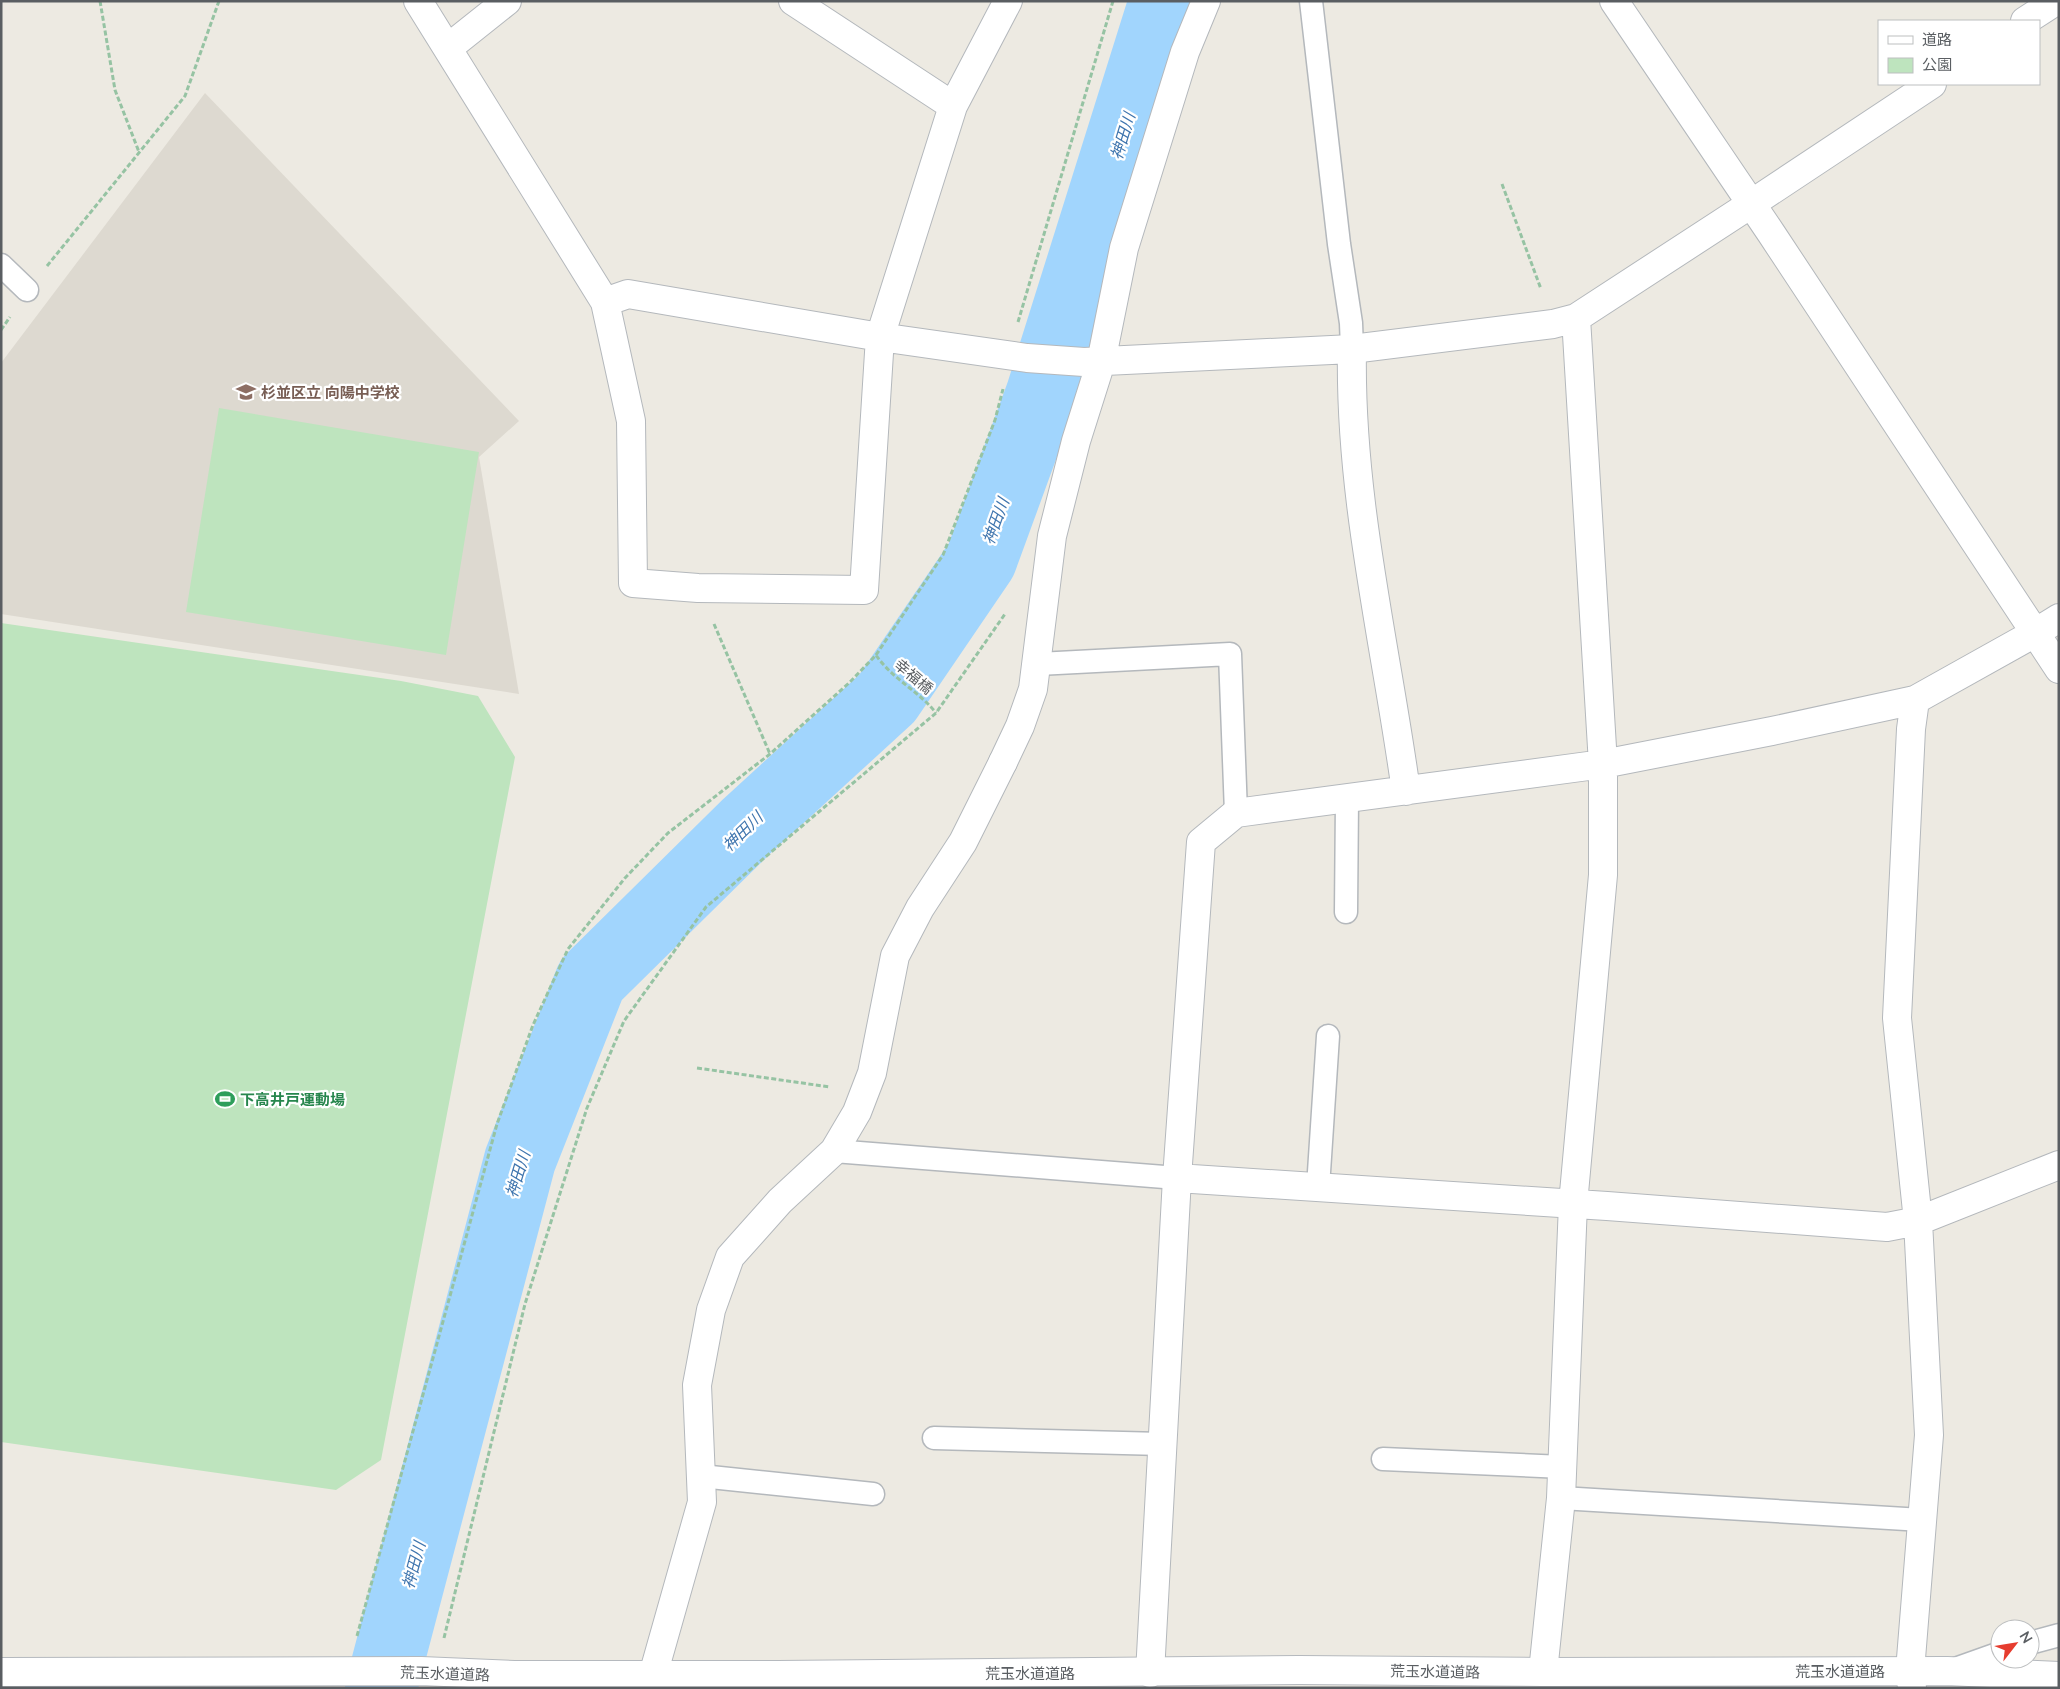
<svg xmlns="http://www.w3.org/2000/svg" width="2060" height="1689" font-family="Lato,'Noto Sans JP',sans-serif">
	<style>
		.education { fill: #ddd9d0 }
		.green { fill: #bee4be }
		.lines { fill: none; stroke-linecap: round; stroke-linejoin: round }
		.river { stroke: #a1d5fd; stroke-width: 72 }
		.service-casing { stroke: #b4b8bc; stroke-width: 25 }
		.minor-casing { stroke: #b4b8bc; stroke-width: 30 }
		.tertiary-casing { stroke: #b4b8bc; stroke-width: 30 }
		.secondary-casing { stroke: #b5b9be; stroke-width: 30 }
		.path { stroke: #96c3a3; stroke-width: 3; stroke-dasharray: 5 2.5; stroke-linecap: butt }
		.service { stroke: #fff; stroke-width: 22 }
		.minor { stroke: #fff; stroke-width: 28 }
		.tertiary { stroke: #fff; stroke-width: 28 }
		.secondary { stroke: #fff; stroke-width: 28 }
		.labels { text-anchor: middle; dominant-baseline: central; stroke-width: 4.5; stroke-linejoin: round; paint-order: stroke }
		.education-label { font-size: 15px; font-weight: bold; fill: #785e54; stroke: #fff; text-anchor: start }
		.street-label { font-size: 15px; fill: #5a5e62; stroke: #fff }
		.leisure-label { font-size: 15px; font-weight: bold; fill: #27864d; stroke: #fff; text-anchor: start }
		.water-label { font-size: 16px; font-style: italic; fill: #3f75ae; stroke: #fff }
	</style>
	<rect width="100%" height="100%" fill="#edeae2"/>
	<!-- education -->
	<path class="education" d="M 205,93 L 519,421 L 479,457 L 519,694 L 1,614 L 1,363 Z"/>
	<!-- green -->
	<path class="green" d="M 219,408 L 479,452 L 446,655 L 186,612 Z
		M 1,623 L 401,681 L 478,696 L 515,757 L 381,1460 L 336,1490 L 1,1442 Z"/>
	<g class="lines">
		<!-- river -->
		<path class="river" d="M 381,1688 L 520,1160 L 591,980 L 746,827 L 887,698 L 981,560 L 1042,393 L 1165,1"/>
		<defs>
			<path id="service" d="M 1311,1 L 1339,244 L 1351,323 L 1352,349
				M 1,265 L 27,290
				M 1038,664 L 1230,654 L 1236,813
				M 1346,912 L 1347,799
				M 834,1151 L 1177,1178
				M 1318,1187 L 1328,1036
				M 934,1438 L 1162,1444
				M 1383,1459 L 1563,1467
				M 701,1476 L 873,1494
				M 1561,1498 L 1922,1520
				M 2030,1643 L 2059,1635
				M 1955,1669 L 2000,1653"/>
			<path id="minor" d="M 418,1 L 605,302 L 631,421 L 633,583 L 698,588 L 864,590 L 880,337 L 953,106 L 1008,1
				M 793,1 L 953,106
				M 1614,1 L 1771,233 L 2059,669
				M 2025,21 L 2056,1
				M 448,48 L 507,1
				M 605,302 L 628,294 L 880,337 L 1027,358 L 1084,362 L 1352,349 L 1553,324 L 1576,318 L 1751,204 L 1932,84
				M 1352,349 C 1349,498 1386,645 1406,791
				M 1003,762 L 1020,726 L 1033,689 L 1052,536 L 1076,441 L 1101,362 L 1124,248 L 1185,52 L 1206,1
				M 1177,1178 L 1607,1206 L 1887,1227 L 1918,1221 L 2059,1165
				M 1543,1672 L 1561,1498 L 1573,1204 L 1603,875 L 1603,764 L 1576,318
				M 1150,1673 L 1177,1178 L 1201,842 L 1236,813 L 1603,764 L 1772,731 L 1915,700 L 2035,633 L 2059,618
				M 1912,1688 L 1910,1671 L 1929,1435 L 1918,1221 L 1897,1018 L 1911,729 L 1915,700"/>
			<path id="tertiary" d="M 651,1688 L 653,1675 L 702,1502 L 697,1385 L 711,1310 L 730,1257 L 780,1201 L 834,1151 L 857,1112 L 872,1073 L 895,956 L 920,908 L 963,842 L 1003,762"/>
			<path id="secondary" d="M 1,1672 L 421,1671 L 514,1675 L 778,1675 L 1299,1670 L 1543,1672 L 1947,1671 L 2059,1676"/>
		</defs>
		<!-- service casing -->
		<use href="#service" class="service-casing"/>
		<!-- minor casing -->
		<use href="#minor" class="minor-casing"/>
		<!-- tertiary casing -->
		<use href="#tertiary" class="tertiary-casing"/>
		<!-- secondary casing -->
		<use href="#secondary" class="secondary-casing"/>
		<!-- path -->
		<path class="path" d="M 100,1 L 115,90 L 139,152
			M 1502,184 L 1541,289
			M 47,266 L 185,96 L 219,1
			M 1018,322 L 1113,1
			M 1,330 L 10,317
			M 714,624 L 770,754
			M 876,655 L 943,555 L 995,420 L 1003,389
			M 697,1068 L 830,1087
			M 357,1636 L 497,1124 L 533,1025 L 568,949 L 625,878 L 668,833 L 770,754 L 850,682 L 876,655 C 892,679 919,691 936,713
			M 444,1638 L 525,1304 L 587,1108 L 624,1021 L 706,907 L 936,713 L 1005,614"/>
		<!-- service -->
		<use href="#service" class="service"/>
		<!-- minor -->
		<use href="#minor" class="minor"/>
		<!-- tertiary -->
		<use href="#tertiary" class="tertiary"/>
		<!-- secondary -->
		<use href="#secondary" class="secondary"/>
	</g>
	<!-- icons -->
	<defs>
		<symbol id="school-bare" viewBox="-9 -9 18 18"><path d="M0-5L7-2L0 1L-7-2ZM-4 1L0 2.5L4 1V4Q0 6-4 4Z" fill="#8d6e63" stroke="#fff" stroke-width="2.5" paint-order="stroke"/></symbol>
		<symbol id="stadium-bare" viewBox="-9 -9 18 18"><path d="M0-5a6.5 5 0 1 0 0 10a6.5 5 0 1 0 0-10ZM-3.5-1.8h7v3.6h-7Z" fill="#2e9e5b" stroke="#fff" stroke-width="2.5" paint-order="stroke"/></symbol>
	</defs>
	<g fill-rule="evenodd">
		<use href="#school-bare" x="232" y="378" width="28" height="28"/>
		<use href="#stadium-bare" x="211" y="1085" width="28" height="28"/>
	</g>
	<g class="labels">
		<!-- education labels -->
		<g class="education-label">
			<text x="261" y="392">杉並区立 向陽中学校</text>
		</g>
		<!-- street labels -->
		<g class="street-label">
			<text transform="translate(914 676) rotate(40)">幸福橋</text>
			<text transform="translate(1435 1671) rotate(1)">荒玉水道道路</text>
			<text x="1840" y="1671">荒玉水道道路</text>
			<text transform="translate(445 1673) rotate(2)">荒玉水道道路</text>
			<text x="1030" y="1673">荒玉水道道路</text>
		</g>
		<!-- leisure labels -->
		<g class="leisure-label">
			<text x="240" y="1099">下高井戸運動場</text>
		</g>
		<!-- water labels -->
		<g class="water-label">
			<text transform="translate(1122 136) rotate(-73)">神田川</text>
			<text transform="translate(995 521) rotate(-70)">神田川</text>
			<text transform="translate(742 831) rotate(-44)">神田川</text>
			<text transform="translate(517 1174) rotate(-73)">神田川</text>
			<text transform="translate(413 1565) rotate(-75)">神田川</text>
		</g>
	</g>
	<!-- border -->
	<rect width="2060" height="1689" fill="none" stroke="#5a5e62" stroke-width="5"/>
	<!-- legend -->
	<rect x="1878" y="20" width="162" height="65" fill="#ffffff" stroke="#bdbfc0"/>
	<rect x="1888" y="36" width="25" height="8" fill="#ffffff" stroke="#bdbfc0"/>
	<text x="1922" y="45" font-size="15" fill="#5a5e62">道路</text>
	<rect x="1888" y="58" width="25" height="15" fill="#bee4be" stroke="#bdbfc0"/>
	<text x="1922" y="70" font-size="15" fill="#5a5e62">公園</text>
	<!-- north arrow -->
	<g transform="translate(2015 1644) rotate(59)"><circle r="24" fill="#ffffff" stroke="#bdbfc0"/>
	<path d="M0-4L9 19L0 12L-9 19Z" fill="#e63d2f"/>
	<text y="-8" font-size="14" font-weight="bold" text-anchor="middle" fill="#5a5e62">N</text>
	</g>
</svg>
